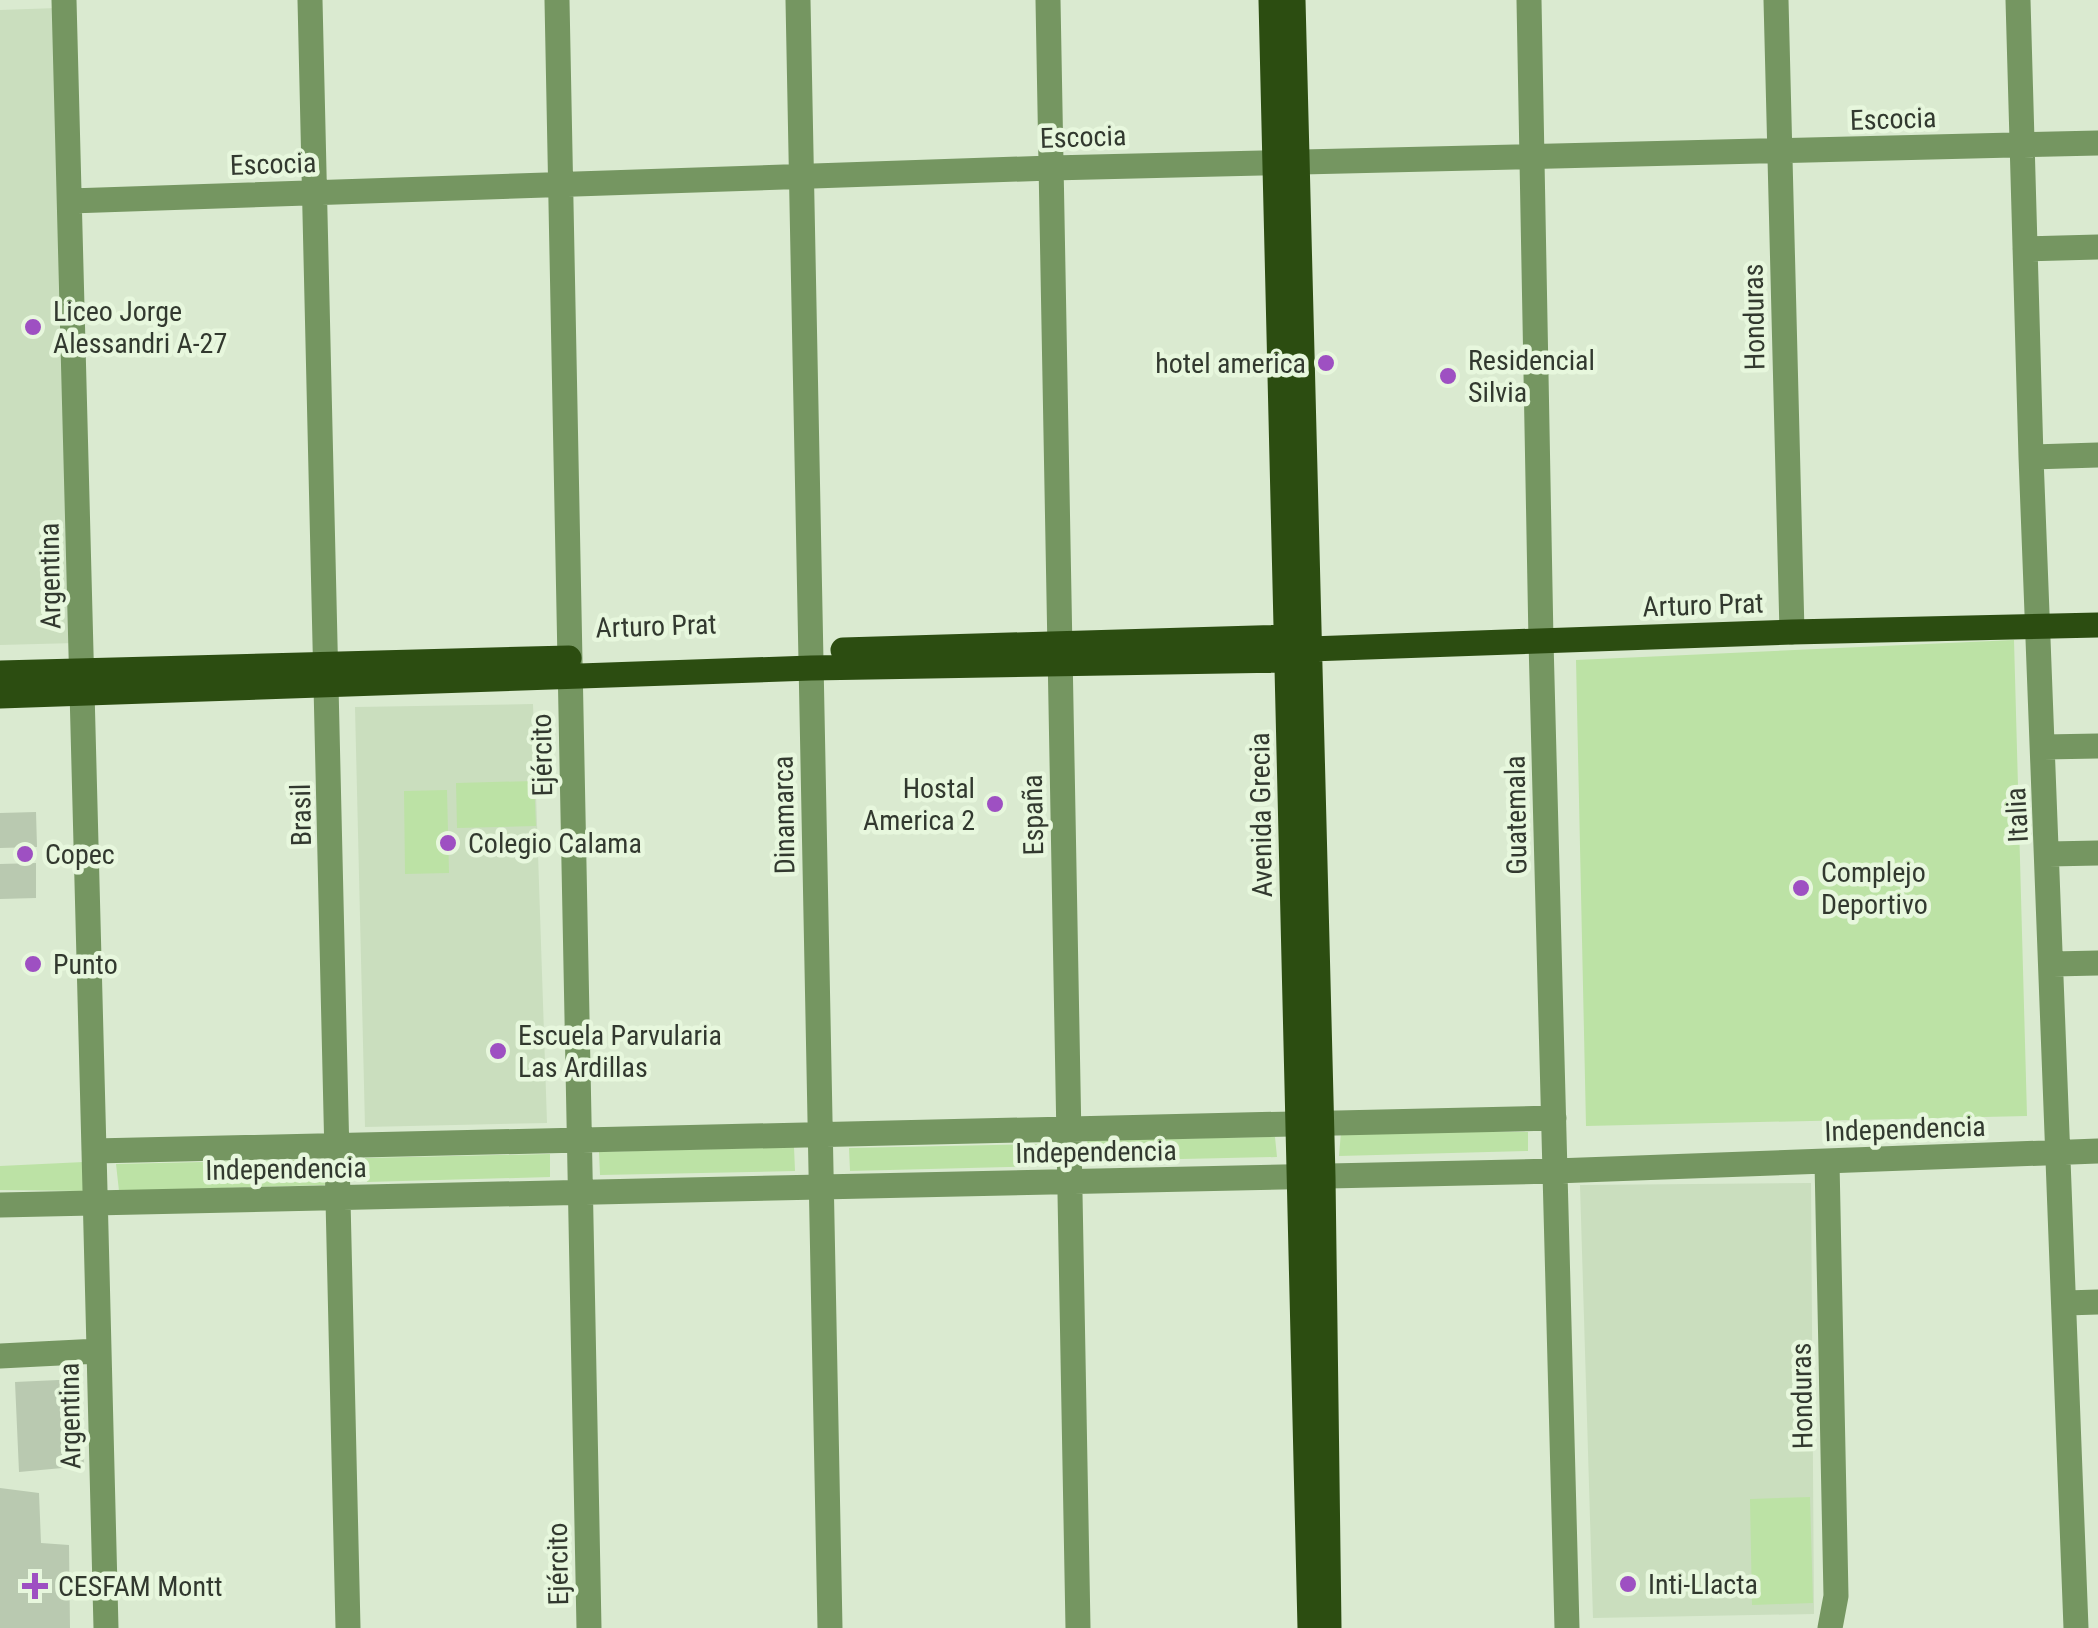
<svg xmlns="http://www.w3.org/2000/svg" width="2098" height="1628" font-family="'Roboto Condensed',sans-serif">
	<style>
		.built { fill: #cadebe }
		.green { fill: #bce2a5 }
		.building { fill: #b9c9b0 }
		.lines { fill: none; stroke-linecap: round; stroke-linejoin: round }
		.minor { stroke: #759661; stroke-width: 25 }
		.major { stroke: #2c4d11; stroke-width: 25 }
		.poi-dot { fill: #9e50c2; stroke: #e7f7dd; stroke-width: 4 }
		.labels { text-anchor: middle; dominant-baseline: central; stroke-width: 9; stroke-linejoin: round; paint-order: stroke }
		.street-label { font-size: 28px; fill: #32392f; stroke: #e7f7dd }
		.poi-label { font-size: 28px; fill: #32392f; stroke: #e7f7dd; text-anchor: start }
	</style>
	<rect width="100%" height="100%" fill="#daead0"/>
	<!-- built -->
	<path class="built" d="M 57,8 L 76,643 L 0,645 L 0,10 Z
		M 533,704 L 547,1123 L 365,1127 L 355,707 Z
		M 1811,1183 L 1814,1614 L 1593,1618 L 1580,1185 Z"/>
	<!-- green -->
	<path class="green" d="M 2014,640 L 2027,1116 L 1586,1126 L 1576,660 Z
		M 534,781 L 536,826 L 457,828 L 456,783 Z
		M 447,790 L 449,873 L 405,874 L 404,791 Z
		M 1341,1132 L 1528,1132 L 1528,1151 L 1339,1156 Z
		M 1275,1137 L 1277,1157 L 1090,1161 L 1087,1140 Z
		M 1042,1144 L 1043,1166 L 850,1171 L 849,1148 Z
		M 794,1147 L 795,1171 L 600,1175 L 599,1152 Z
		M 550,1154 L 550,1177 L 367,1182 L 365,1158 Z
		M 324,1159 L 325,1185 L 119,1191 L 116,1164 Z
		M 84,1162 L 84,1191 L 0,1190 L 0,1166 Z
		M 1810,1497 L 1813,1603 L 1752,1605 L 1750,1499 Z"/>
	<!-- building -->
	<path class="building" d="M 36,812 L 37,847 L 0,848 L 0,813 Z
		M 36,863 L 36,898 L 0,899 L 0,864 Z
		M 80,1379 L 84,1466 L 19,1472 L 15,1382 Z
		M 0,1488 L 39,1493 L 41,1543 L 69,1545 L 70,1628 L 0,1628 Z"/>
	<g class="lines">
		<!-- minor -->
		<path class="minor" d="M 64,0 L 94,1151
			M 310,0 L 348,1628
			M 557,0 L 589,1628
			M 798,0 L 830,1628
			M 1048,0 L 1078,1628
			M 1529,0 L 1541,641 L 1567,1628
			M 1776,0 L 1792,632
			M 2018,0 L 2031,457 L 2076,1628
			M 70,201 L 1051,168 L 2098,143
			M 2025,249 L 2098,247
			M 2031,457 L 2098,455
			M 2044,747 L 2098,746
			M 2049,854 L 2098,853
			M 2053,964 L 2098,963
			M 1827,1162 L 1836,1596 L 1830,1628
			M 0,1205 L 1555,1171 L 2098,1151
			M 2066,1303 L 2098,1302
			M 0,1356 L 99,1351
			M 106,1628 L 94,1151 L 1554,1118"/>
		<!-- major -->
		<path class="major" d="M 1271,0 L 1310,1628
			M 1293,0 L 1323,1177 L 1329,1628
			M 843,650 L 1286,637 L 1301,645
			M 0,673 L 569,658
			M 0,696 L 811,668 L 1287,660 L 1310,649 L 1792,632 L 2098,625"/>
	</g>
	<!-- markers -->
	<g class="poi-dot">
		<circle cx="33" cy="327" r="10"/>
		<circle cx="1326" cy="363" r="10"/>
		<circle cx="1448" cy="376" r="10"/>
		<circle cx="995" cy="804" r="10"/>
		<circle cx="448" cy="843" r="10"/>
		<circle cx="25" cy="854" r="10"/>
		<circle cx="1801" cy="888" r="10"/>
		<circle cx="33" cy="964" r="10"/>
		<circle cx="498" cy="1051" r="10"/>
		<circle cx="1628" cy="1584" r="10"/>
		<path d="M30 1571h10v10h10v10h-10v10h-10v-10h-10v-10h10z"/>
	</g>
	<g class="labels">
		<!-- street labels -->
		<g class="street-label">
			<text transform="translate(1893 119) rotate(-2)">Escocia</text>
			<text transform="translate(1083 137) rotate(-2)">Escocia</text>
			<text transform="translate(273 164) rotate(-2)">Escocia</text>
			<text transform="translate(1754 317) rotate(-91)">Honduras</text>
			<text transform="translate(50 576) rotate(-91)">Argentina</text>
			<text transform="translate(1703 605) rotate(-2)">Arturo Prat</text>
			<text transform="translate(656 626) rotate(-2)">Arturo Prat</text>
			<text transform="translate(542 755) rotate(-91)">Ejército</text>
			<text transform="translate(301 815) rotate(-91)">Brasil</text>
			<text transform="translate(784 815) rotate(-91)">Dinamarca</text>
			<text transform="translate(1033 815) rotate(-91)">España</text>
			<text transform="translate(1261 815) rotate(-91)">Avenida Grecia</text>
			<text transform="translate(1516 815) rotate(-91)">Guatemala</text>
			<text transform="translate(2017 815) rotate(-93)">Italia</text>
			<text transform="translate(1905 1129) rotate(-2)">Independencia</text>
			<text transform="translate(1096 1152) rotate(-1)">Independencia</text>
			<text transform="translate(286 1169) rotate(-1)">Independencia</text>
			<text transform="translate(1802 1396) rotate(-91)">Honduras</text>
			<text transform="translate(70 1416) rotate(-91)">Argentina</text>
			<text transform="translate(558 1564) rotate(-91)">Ejército</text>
		</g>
		<!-- poi labels -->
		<g class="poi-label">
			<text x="53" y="311">Liceo Jorge<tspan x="53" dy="32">Alessandri A-27</tspan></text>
			<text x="1468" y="360">Residencial<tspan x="1468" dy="32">Silvia</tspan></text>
			<text x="1306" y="363" text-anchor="end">hotel america</text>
			<text x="975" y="788" text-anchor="end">Hostal<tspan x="975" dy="32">America 2</tspan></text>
			<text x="468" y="843">Colegio Calama</text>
			<text x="45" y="854">Copec</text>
			<text x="1821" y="872">Complejo<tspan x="1821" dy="32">Deportivo</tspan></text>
			<text x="53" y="964">Punto</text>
			<text x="518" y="1035">Escuela Parvularia<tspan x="518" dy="32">Las Ardillas</tspan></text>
			<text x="1648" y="1584">Inti-Llacta</text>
			<text x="58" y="1586">CESFAM Montt</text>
		</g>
	</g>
</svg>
